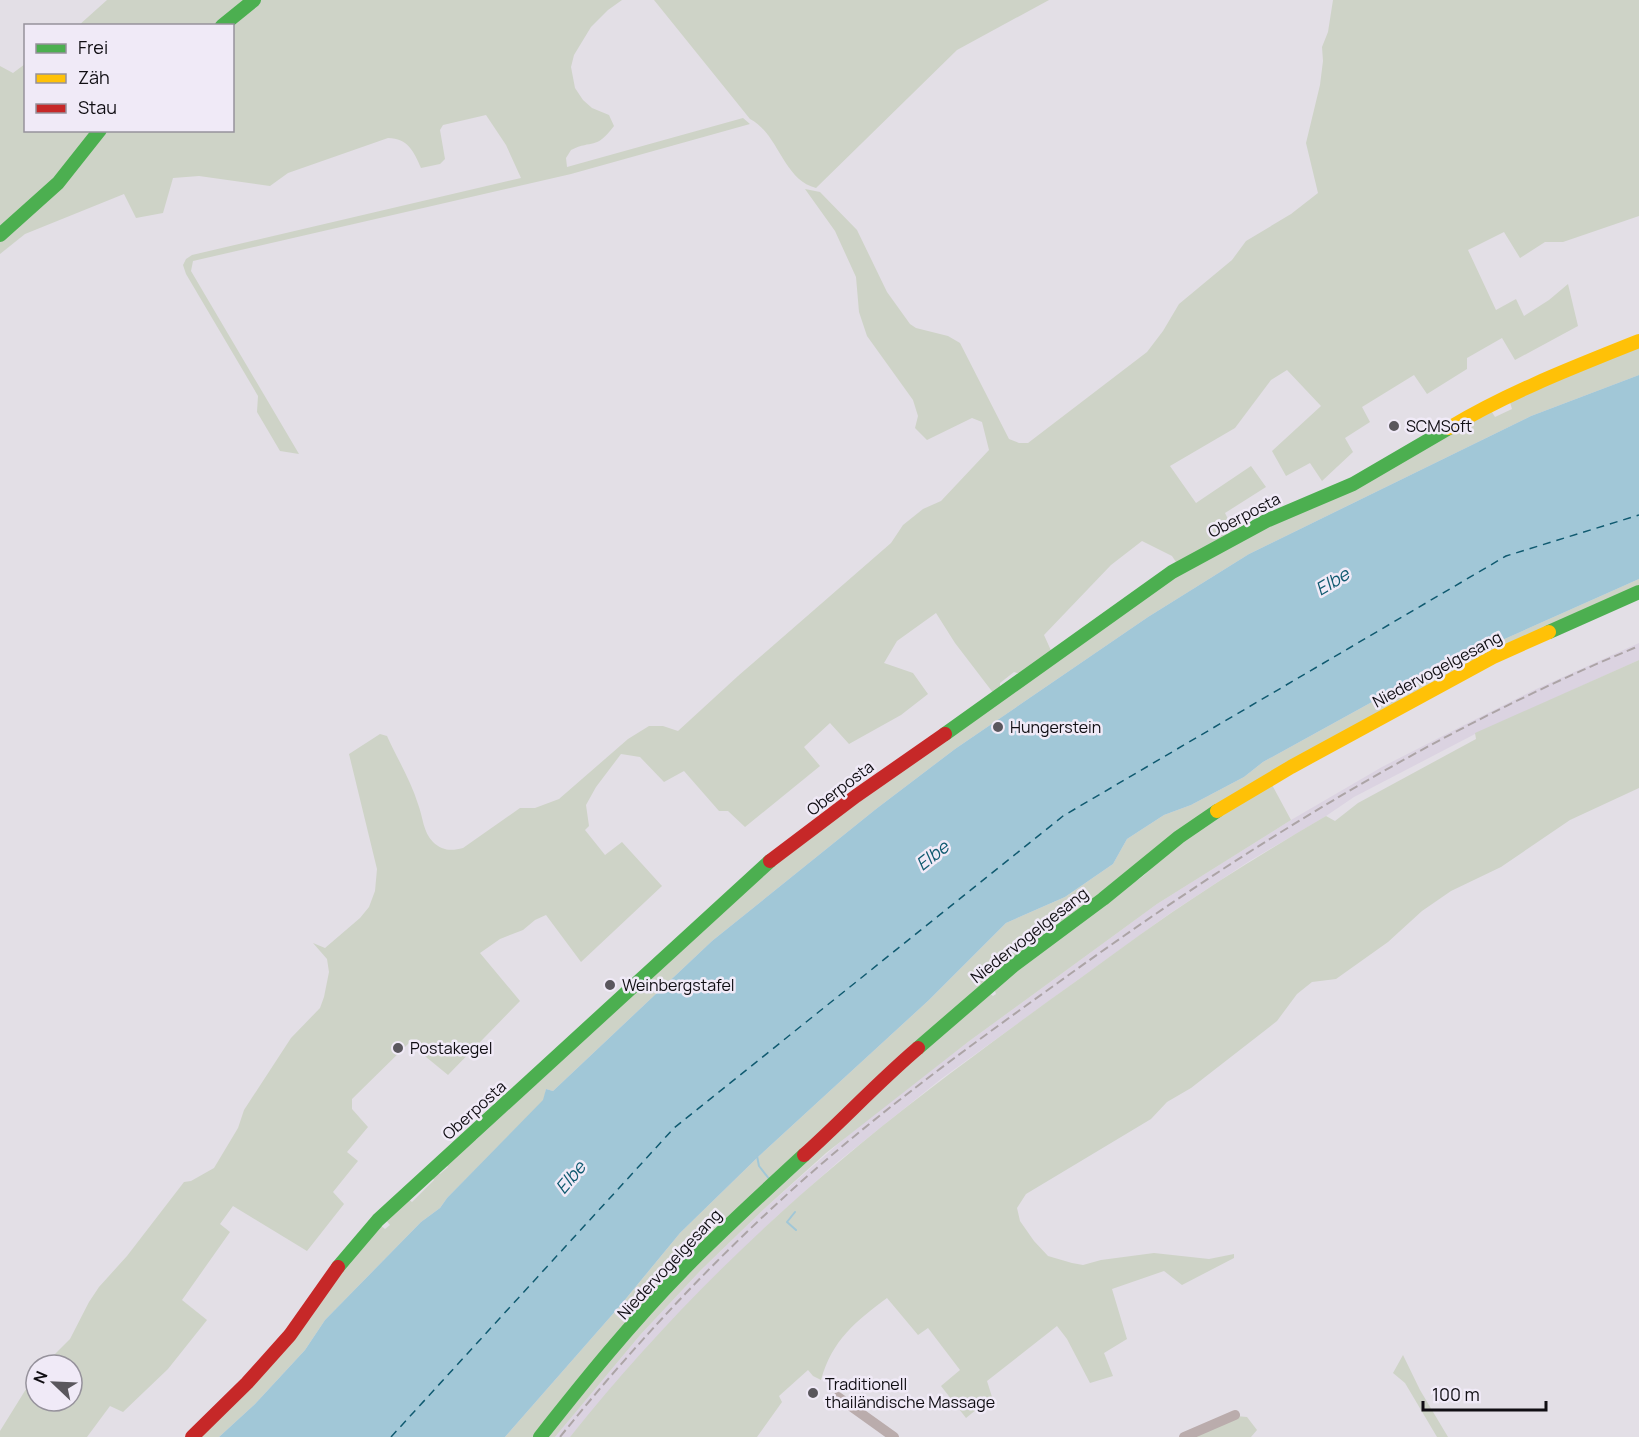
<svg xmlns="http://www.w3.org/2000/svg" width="1639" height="1437" font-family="Manrope,sans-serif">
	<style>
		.built { fill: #dbd3e1 }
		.green { fill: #ced3c7 }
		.water { fill: #a1c7d7 }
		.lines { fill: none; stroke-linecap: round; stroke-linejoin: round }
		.stream { stroke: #a1c7d7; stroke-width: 2 }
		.ferry { stroke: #105a70; stroke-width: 1.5; stroke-dasharray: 8 6; stroke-linecap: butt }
		.street { stroke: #baacac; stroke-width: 10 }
		.fast { stroke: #4caf50; stroke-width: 14 }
		.slow { stroke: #ffc107; stroke-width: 14 }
		.jam { stroke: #c62828; stroke-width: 14 }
		.rail { stroke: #aca4a6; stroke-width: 2; stroke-dasharray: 9 4.5; stroke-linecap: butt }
		.poi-dot { fill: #5a575d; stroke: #f0eaf7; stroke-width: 2 }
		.labels { text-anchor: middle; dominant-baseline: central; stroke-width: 5; stroke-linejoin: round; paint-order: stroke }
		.poi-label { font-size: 16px; fill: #100e13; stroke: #f0eaf7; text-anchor: start }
		.street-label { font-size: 16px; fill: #100e13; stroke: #f0eaf7 }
		.water-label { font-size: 18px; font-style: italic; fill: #105a70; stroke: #f0eaf7 }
	</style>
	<rect width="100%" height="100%" fill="#e3dfe6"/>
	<!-- built -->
	<path class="built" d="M 1639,643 L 1639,660 L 1475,734 L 1354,797 L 1326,816 L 1248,862 L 1169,914 L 941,1079 L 839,1161 L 775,1218 L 652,1342 L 570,1437 L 555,1437 L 641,1334 L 701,1270 L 764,1209 L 855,1129 L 968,1042 L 1157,904 L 1291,820 L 1382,767 L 1466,724 L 1534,690 Z"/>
	<!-- green -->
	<path class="green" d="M 107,0 L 248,0 L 217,25 L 78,26 Z
		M 259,0 L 622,0 L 608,10 L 591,27 L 574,55 L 571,67 L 575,88 L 583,100 L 592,108 L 609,115 L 614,126 C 595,151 593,139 571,150 L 566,158 L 567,167 L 743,118 L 750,124 L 571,174 L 193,261 L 191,271 L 299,454 L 280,451 L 257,412 L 258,396 L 186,274 L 183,265 L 186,259 L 192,255 L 521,178 L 506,145 L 486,115 L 443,125 L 440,130 L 445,159 L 440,164 L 421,168 C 414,152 408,138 388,138 L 288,173 L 270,186 L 199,176 L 173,178 L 163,213 L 136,218 L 124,194 L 25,234 L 0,254 L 0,239 L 104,131 L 232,130 L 232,26 Z
		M 654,0 L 1049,0 L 957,50 L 816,188 C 783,180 779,134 750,119 Z
		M 1333,0 L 1639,0 L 1639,216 L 1563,242 L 1545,242 L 1520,258 L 1504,232 L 1468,250 L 1496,310 L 1516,299 L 1524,316 L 1549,300 L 1568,284 L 1578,326 L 1515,360 L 1502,338 L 1467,358 L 1467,369 L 1427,394 L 1414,375 L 1362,407 L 1370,422 L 1345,438 L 1353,452 L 1322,481 L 1310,463 L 1286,476 L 1272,451 L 1321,406 L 1287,370 L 1271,380 L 1235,428 L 1170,466 L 1196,503 L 1251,466 L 1266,487 L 1225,513 L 1236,535 L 1178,565 L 1172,556 L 1142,541 L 1111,565 L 1044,635 L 1053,655 L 1023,675 L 1014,672 L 1000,683 L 1000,692 L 994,694 L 955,643 L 936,613 L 897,641 L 884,663 L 913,673 L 928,694 L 901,715 L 849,744 L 830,723 L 804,747 L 820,766 L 745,827 L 728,811 L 719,811 L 684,771 L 664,782 L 640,757 L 621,754 L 596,787 L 586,805 L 589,826 L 585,830 L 605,855 L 622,842 L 662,886 L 581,962 L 546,915 L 535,920 L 523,930 L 500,939 L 480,953 L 520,1001 L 448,1075 L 409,1043 L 352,1099 L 352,1109 L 368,1127 L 347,1152 L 358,1161 L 333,1192 L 344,1204 L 307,1251 L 233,1206 L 220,1224 L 230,1232 L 182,1300 L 207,1320 L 168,1369 L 123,1412 L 110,1406 L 87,1437 L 0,1437 L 0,1431 L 36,1373 L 36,1401 L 72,1401 L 72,1365 L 44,1365 L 70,1339 L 89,1302 L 99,1287 L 127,1256 L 184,1182 L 191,1181 L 214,1168 L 238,1128 L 244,1110 L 291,1038 L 320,1008 L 324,997 L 329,972 L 327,959 L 313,943 L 325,948 L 360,918 L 369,907 L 375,891 L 377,869 L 349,754 L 380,734 L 387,736 C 397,758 411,781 418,804 C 423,817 423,832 433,842 C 442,851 452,851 463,848 L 520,808 L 535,808 L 559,799 L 628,739 L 649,726 L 663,726 L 678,731 L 738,676 L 891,543 L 903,525 L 923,509 L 941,501 L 989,450 L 982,422 L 972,418 L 927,440 L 915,428 L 918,416 L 913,400 L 867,336 L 859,312 L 856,277 L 835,231 L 805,189 L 820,192 L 857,230 L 887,292 L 910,324 L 916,328 L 948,336 L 960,343 L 1009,439 L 1019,443 L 1028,443 L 1147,352 L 1163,331 L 1179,304 L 1232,260 L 1246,241 L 1291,214 L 1318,193 L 1306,143 L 1320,85 L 1323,61 L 1322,47 L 1328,32 Z
		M 25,64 L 26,130 L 96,131 L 55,182 L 0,231 L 0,66 L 13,73 Z
		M 1639,344 L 1639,375 L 1531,416 L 1249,554 L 1148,617 L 955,749 L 876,809 L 712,941 L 553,1091 L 546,1089 L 544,1100 L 447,1198 L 440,1208 L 421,1222 L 325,1320 L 305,1350 L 255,1404 L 219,1437 L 196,1437 L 306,1319 L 310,1319 L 316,1310 L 313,1307 L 379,1224 L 385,1229 L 390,1225 L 385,1219 L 407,1198 L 412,1202 L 434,1180 L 430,1175 L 436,1170 L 440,1174 L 448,1167 L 445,1162 L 471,1136 L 476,1140 L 769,867 L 1174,574 L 1490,409 L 1495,417 L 1512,409 L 1509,399 Z
		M 1639,579 L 1639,588 L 1352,728 L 1101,897 L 733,1216 L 536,1437 L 505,1437 L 619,1307 L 680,1233 L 758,1157 L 929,1000 L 1006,923 L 1065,897 L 1113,864 L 1127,839 L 1164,815 L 1191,805 L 1244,777 L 1263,762 L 1372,702 L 1405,689 L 1491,645 Z
		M 1639,660 L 1639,788 L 1570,820 L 1501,867 L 1451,891 L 1422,911 L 1388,942 L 1336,979 L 1312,982 L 1297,994 L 1277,1021 L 1191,1088 L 1167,1102 L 1151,1119 L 1026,1194 L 1017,1208 L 1020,1221 L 1034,1241 L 1048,1256 L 1072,1263 L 1083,1265 L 1101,1260 L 1154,1253 L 1209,1259 L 1234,1254 L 1234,1258 L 1182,1285 L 1164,1271 L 1112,1289 L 1127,1339 L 1104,1353 L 1113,1376 L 1090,1383 L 1067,1339 L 1057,1326 L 987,1381 L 992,1397 L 966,1418 L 941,1386 L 960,1370 L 928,1328 L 918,1335 L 887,1298 C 856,1321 832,1340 821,1380 L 813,1376 L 808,1370 L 779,1396 L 782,1402 L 757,1437 L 570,1437 C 649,1338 742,1243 839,1162 C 906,1105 976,1054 1047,1002 C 1088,973 1129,942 1171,913 C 1221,879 1273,847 1326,816 L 1335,821 L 1358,803 L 1476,739 L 1475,733 Z
		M 1271,783 L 1291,820 L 1157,904 L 968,1042 L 826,1153 L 764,1209 L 701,1270 L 641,1334 L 555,1437 L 544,1437 L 684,1274 L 861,1103 L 989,993 L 993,996 L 996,994 L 994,988 L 1131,883 C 1144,879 1152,866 1162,857 C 1195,828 1234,806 1271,783 Z
		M 1403,1355 L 1420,1390 L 1448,1437 L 1437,1437 L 1405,1383 L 1393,1373 Z
		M 1236,1416 L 1247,1417 L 1257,1430 L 1251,1437 L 1191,1437 Z"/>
	<!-- water -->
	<path class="water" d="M 1639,375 L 1639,579 L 1491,645 L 1405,689 L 1372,702 L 1263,762 L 1244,777 L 1191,805 L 1164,815 L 1127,839 L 1113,864 L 1065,897 L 1006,923 L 929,1000 L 758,1157 L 680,1233 L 619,1307 L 505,1437 L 219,1437 L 255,1404 L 305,1350 L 325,1320 L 421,1222 L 440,1208 L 447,1198 L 543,1100 L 546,1089 L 553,1091 L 712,941 L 876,809 L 955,749 L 1148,617 L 1249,554 L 1531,416 Z"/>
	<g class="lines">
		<!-- stream -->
		<path class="stream" d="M 757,1156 L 759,1166 L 770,1180
			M 795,1212 L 787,1222 L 796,1230"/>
		<!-- ferry -->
		<path class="ferry" d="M 391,1437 L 674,1128 L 1063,816 L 1506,556 L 1639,515"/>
		<!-- street -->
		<path class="street" d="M 838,1397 L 894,1437
			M 1184,1437 L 1235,1415"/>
		<!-- fast -->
		<path class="fast" d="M 222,26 L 254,0
			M 0,235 L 58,183 L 100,130
			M 1549,632 L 1639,592
			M 945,734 L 1172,572 L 1266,521 L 1353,484 L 1449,428
			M 918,1048 L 1013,966 L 1103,899 L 1179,837 L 1217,811
			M 338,1267 L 378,1220 L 770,861
			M 540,1437 C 585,1380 631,1323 682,1271 C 721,1231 763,1193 804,1155"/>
		<!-- slow -->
		<path class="slow" d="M 1449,428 C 1509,392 1574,367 1639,341
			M 1217,811 L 1291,767 L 1493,657 L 1549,632"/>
		<!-- jam -->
		<path class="jam" d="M 770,861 L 856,796 L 945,734
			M 804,1155 C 843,1120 878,1082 918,1048
			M 192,1437 L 247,1383 L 290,1335 L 338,1267"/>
		<!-- rail -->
		<path class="rail" d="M 560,1437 C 642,1335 733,1239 833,1154 C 905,1093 982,1037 1059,982 C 1240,851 1432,731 1639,646"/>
	</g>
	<!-- markers -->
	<g class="poi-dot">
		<circle cx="1394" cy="426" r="6"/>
		<circle cx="998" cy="727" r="6"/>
		<circle cx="610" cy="985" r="6"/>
		<circle cx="398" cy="1048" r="6"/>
		<circle cx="813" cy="1393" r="6"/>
	</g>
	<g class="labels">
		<!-- poi labels -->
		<g class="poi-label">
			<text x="1406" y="426">SCMSoft</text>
			<text x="1010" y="727">Hungerstein</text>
			<text x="622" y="985">Weinbergstafel</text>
			<text x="410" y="1048">Postakegel</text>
			<text x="825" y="1384">Traditionell<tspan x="825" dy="18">thailändische Massage</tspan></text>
		</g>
		<!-- street labels -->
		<g class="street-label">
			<text transform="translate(1244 515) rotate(-27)">Oberposta</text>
			<text transform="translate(1437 669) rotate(-28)">Niedervogelgesang</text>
			<text transform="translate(840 788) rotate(-37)">Oberposta</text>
			<text transform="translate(1029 935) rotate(-38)">Niedervogelgesang</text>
			<text transform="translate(474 1110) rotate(-42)">Oberposta</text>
			<text transform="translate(669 1264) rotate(-47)">Niedervogelgesang</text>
		</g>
		<!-- water labels -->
		<g class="water-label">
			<text transform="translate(1332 581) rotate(-31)">Elbe</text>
			<text transform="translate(932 855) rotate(-38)">Elbe</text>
			<text transform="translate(570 1177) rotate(-50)">Elbe</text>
		</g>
	</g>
	<!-- legend -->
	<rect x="24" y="24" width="210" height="108" fill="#f0eaf7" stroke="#96929c" stroke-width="1.5"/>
	<rect x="36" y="44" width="30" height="9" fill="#4caf50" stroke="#96929c" stroke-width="1.5"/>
	<text x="78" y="54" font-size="18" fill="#100e13">Frei</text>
	<rect x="36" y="74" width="30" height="9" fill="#ffc107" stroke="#96929c" stroke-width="1.5"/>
	<text x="78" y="84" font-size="18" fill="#100e13">Zäh</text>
	<rect x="36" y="104" width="30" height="9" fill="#c62828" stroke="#96929c" stroke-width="1.5"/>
	<text x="78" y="114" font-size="18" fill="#100e13">Stau</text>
	<!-- north arrow -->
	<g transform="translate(54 1383) rotate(293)"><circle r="28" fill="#f0eaf7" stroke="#96929c" stroke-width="1.5"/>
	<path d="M0-4.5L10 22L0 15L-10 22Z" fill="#5a575d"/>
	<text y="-9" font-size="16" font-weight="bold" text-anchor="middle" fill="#100e13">N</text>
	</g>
	<!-- scale -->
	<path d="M1423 1401v9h123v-9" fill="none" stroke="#100e13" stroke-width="3"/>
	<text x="1432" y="1401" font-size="18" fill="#100e13" stroke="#f0eaf7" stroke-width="4.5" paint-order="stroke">100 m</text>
</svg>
